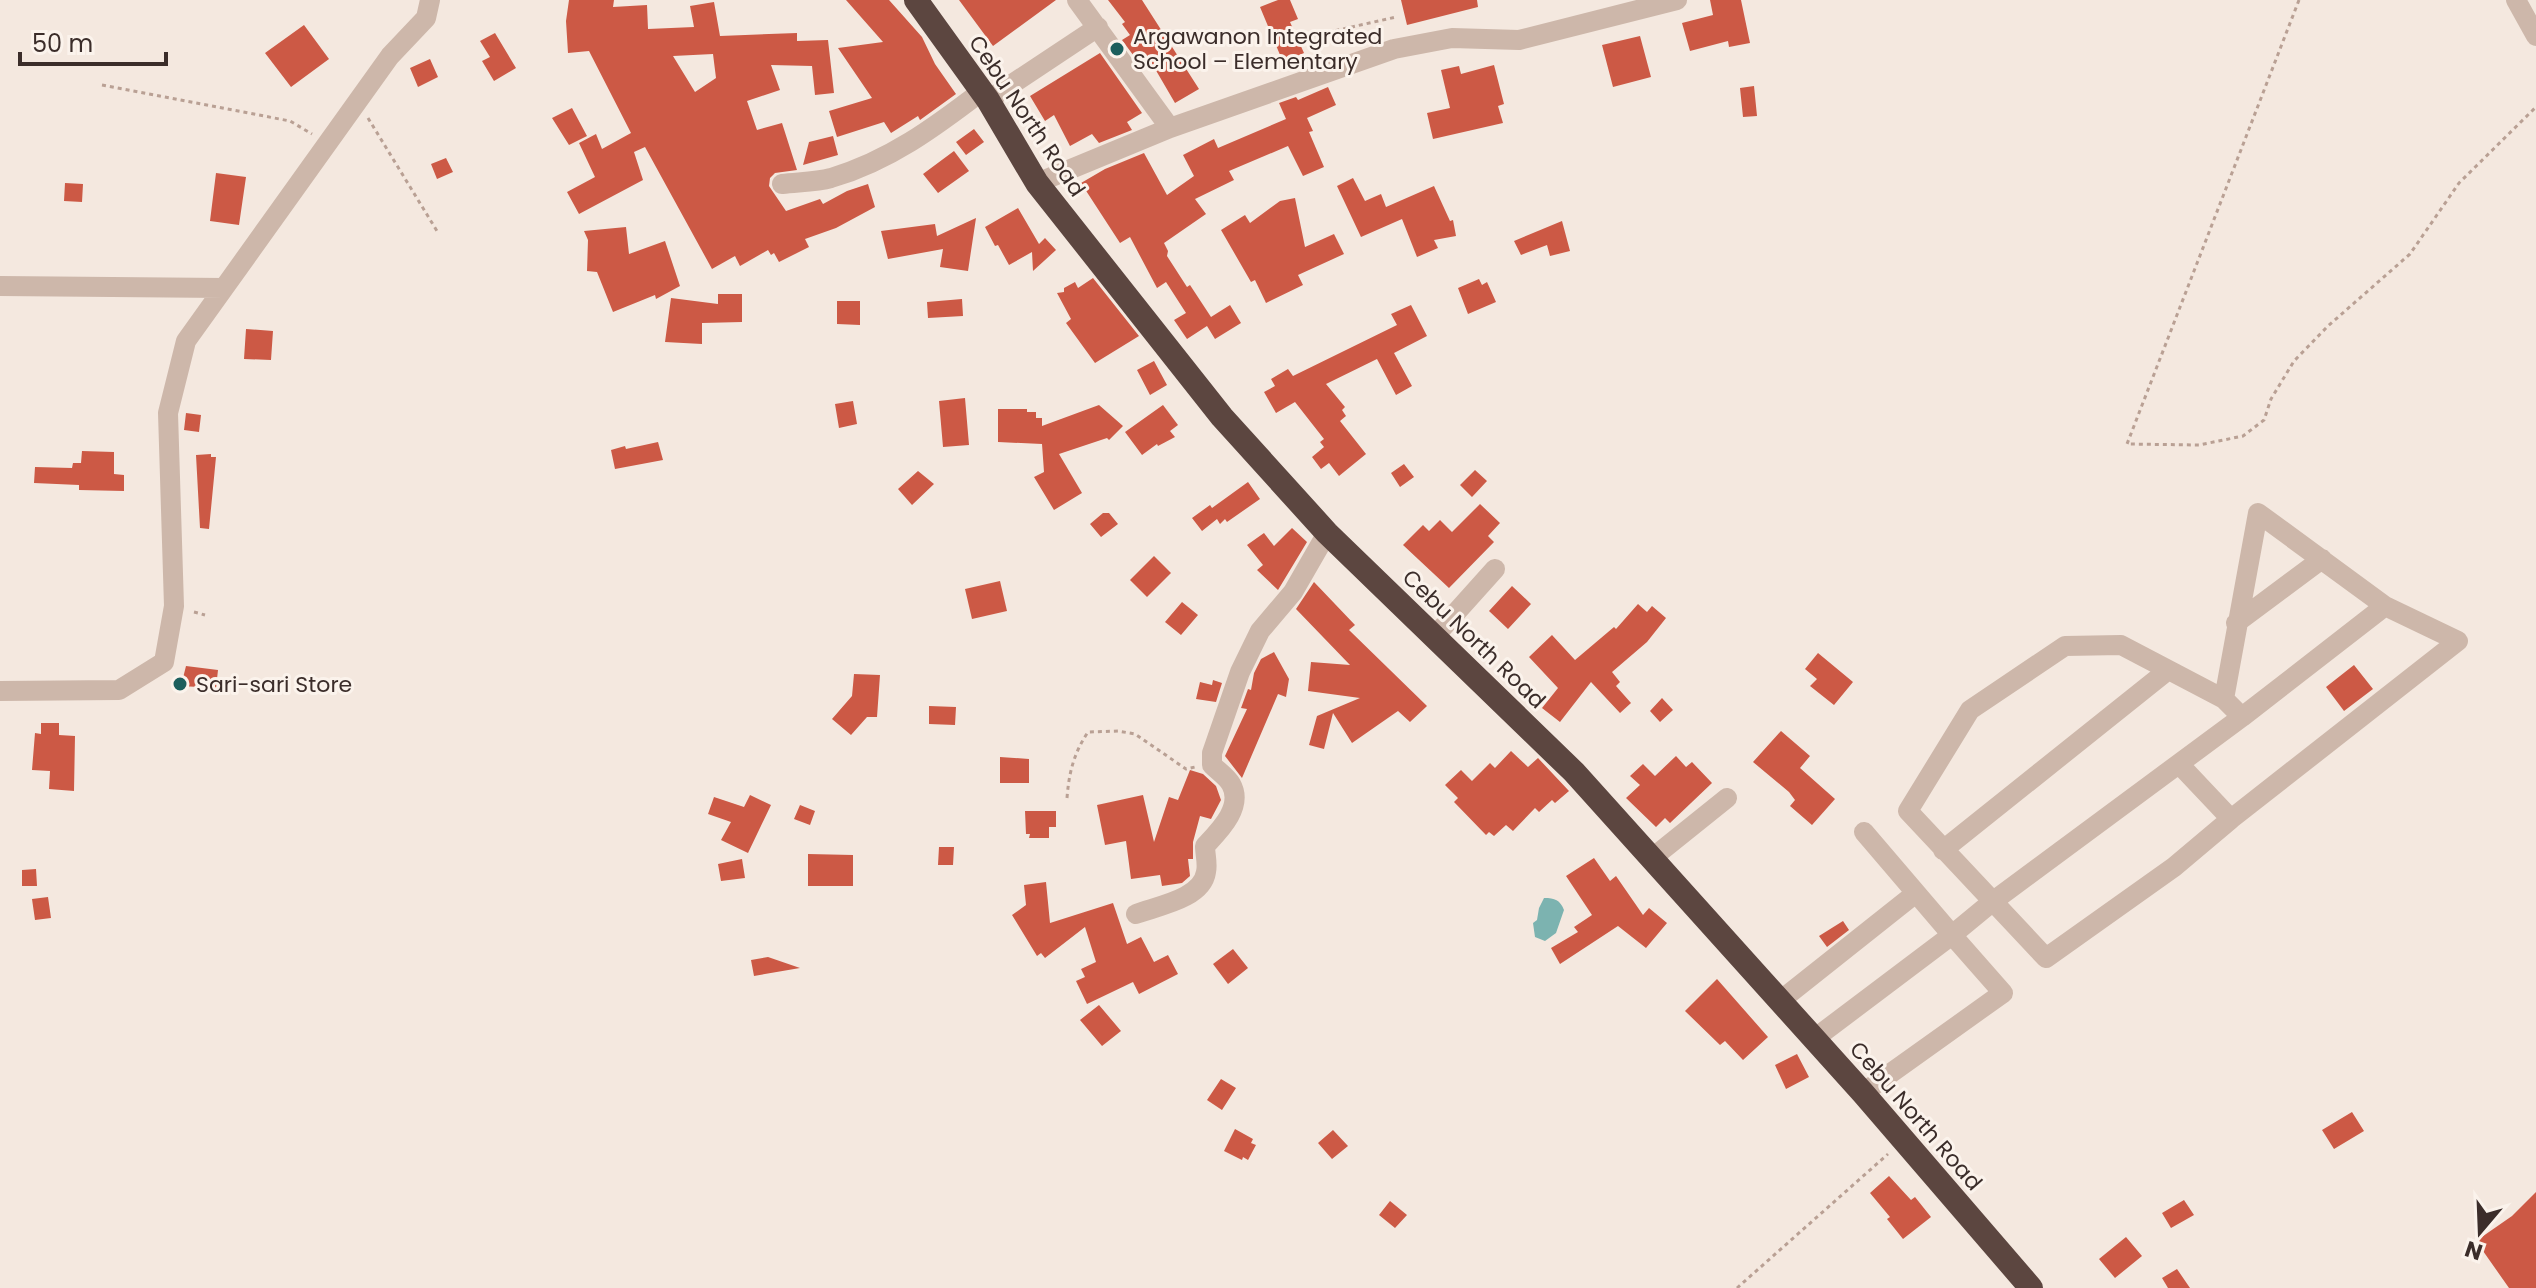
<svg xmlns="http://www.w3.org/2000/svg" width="2536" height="1288" font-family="Poppins,sans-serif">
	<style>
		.water { fill: #7cb3b0 }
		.building { fill: #cc5945; fill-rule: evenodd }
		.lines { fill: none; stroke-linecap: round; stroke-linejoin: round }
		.path { stroke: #b9a094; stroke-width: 3; stroke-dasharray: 4 4; stroke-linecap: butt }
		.minor { stroke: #cdb7aa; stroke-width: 20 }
		.highway { stroke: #5c4640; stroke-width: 24 }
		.poi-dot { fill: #1c5f5d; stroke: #fbf3ec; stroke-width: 3 }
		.labels { text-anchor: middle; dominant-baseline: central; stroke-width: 6; stroke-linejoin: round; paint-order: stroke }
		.poi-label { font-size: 22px; fill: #3b2d2a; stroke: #fbf3ec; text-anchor: start }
		.street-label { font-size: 22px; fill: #3b2d2a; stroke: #fbf3ec }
	</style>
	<rect width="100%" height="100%" fill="#f4e8df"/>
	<!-- water -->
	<path class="water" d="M 1544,898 C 1555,898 1560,900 1564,910 L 1556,933 L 1545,941 L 1535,937 L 1533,923 L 1537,920 L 1539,908 Z"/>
	<!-- building -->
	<path class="building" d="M 569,0 L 614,0 L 613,7 L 647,5 L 648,29 L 694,27 L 690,6 L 714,2 L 720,36 L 797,33 L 797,41 L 828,40 L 834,93 L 815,95 L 812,66 L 771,65 L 780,90 L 747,101 L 757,130 L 782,123 L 797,170 L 775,173 L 770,178 L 769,186 L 786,211 L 820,199 L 823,204 L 847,191 L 868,184 L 875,207 L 836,228 L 805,239 L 809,247 L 779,262 L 774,253 L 771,255 L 768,250 L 740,266 L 735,256 L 712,269 L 645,147 L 634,152 L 643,180 L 579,214 L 567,192 L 595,177 L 579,143 L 596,134 L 602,149 L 631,133 L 589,51 L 568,53 L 566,21 ZM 713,54 L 716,78 L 695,92 L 673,56 Z
		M 846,0 L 889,0 L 922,37 L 935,64 L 956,94 L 920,120 L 918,116 L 891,133 L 884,122 L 837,137 L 829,111 L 872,98 L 838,48 L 883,42 Z
		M 959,0 L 1056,0 L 993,46 Z
		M 1108,0 L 1142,0 L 1199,89 L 1175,103 L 1154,67 L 1153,68 L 1146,59 L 1139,63 L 1122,40 L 1130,35 L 1122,24 L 1125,22 Z
		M 1278,0 L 1290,0 L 1298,19 L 1290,22 L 1304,53 L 1283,62 L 1260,7 Z
		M 1401,0 L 1477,0 L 1478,7 L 1407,25 Z
		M 1710,0 L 1741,0 L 1750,43 L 1729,47 L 1728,41 L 1690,51 L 1682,23 L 1713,15 Z
		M 304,25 L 329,59 L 291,87 L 265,53 Z
		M 495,33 L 516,68 L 494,81 L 482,61 L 490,57 L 480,41 Z
		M 1640,36 L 1651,77 L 1613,87 L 1602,45 Z
		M 1100,53 L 1142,113 L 1127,122 L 1132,130 L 1099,143 L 1092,134 L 1070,146 L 1054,115 L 1045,121 L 1030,96 Z
		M 430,59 L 438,77 L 418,87 L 410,68 Z
		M 1494,65 L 1504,104 L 1498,106 L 1503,123 L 1433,139 L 1427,113 L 1450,108 L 1441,70 L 1459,66 L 1461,74 Z
		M 1754,86 L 1757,116 L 1743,117 L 1740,88 Z
		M 1328,87 L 1336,105 L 1307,118 L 1313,131 L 1309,132 L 1324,167 L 1303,176 L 1288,146 L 1229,171 L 1234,180 L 1195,199 L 1206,214 L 1164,243 L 1168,251 L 1167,256 L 1187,287 L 1190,285 L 1211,317 L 1230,305 L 1241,323 L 1215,339 L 1207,326 L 1187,339 L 1174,320 L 1186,313 L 1166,282 L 1157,288 L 1130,237 L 1120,243 L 1081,183 L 1105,169 L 1144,153 L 1167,195 L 1194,176 L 1183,155 L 1214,139 L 1218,148 L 1286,119 L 1279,103 L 1296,97 L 1298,100 Z
		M 572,108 L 587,136 L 569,145 L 552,118 Z
		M 974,129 L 984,142 L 966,155 L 956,142 Z
		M 833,136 L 838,155 L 803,165 L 809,142 Z
		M 954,151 L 969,171 L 938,193 L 923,174 Z
		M 446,158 L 453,172 L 437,179 L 431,164 Z
		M 216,173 L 246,177 L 239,225 L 210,221 Z
		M 1353,178 L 1365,201 L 1381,194 L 1386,207 L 1434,186 L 1450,221 L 1453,220 L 1456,236 L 1434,240 L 1438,248 L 1417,257 L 1402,219 L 1361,237 L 1337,186 Z
		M 65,183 L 83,184 L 82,202 L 64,201 Z
		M 1295,198 L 1305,247 L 1334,234 L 1344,254 L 1298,275 L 1303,285 L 1266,303 L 1255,280 L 1251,282 L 1221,230 L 1245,215 L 1250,223 L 1280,201 Z
		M 1018,208 L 1039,244 L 1045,238 L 1056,250 L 1033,271 L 1032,252 L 1009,265 L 998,245 L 995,246 L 985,227 Z
		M 976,218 L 968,271 L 940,267 L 943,249 L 888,259 L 881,231 L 935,224 L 937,236 Z
		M 1562,221 L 1570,251 L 1550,256 L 1547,245 L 1521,255 L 1514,241 Z
		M 626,227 L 629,254 L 665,241 L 680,286 L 656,299 L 655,295 L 613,312 L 597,272 L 587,271 L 588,240 L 584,231 Z
		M 1093,278 L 1139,336 L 1095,363 L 1066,323 L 1071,319 L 1057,293 L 1064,292 L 1064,288 L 1075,282 L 1078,288 Z
		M 1479,279 L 1482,285 L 1487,282 L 1496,302 L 1468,314 L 1458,288 Z
		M 718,294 L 742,294 L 742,322 L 702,323 L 702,344 L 665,342 L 671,298 L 718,304 Z
		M 962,299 L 963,316 L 928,318 L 927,302 Z
		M 837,301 L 860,301 L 860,325 L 837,324 Z
		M 1411,305 L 1427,336 L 1394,353 L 1412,386 L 1396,395 L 1377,359 L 1326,384 L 1345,407 L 1342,410 L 1346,416 L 1340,421 L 1366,454 L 1339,476 L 1329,463 L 1321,469 L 1312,457 L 1324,447 L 1320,442 L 1324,439 L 1295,402 L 1276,413 L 1264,392 L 1275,386 L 1271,379 L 1288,369 L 1293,376 L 1397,325 L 1391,314 Z
		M 246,329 L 273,331 L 271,360 L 244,359 Z
		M 1154,361 L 1167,385 L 1150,395 L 1137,370 Z
		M 965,398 L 969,445 L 943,447 L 939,401 Z
		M 853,401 L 857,424 L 839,428 L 835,404 Z
		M 1099,405 L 1123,426 L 1109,440 L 1107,438 L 1059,454 L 1082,493 L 1054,510 L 1034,477 L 1044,472 L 1042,444 L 998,442 L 998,409 L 1027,409 L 1027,412 L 1036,412 L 1036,418 L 1042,418 L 1042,426 Z
		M 1163,405 L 1178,425 L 1170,431 L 1175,437 L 1158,446 L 1157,444 L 1142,455 L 1125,432 Z
		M 186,413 L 201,415 L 199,432 L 184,430 Z
		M 658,442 L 663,460 L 615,469 L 611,450 L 625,446 L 626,449 Z
		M 82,451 L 114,452 L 114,474 L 124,475 L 124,491 L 79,490 L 79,485 L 34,483 L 35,467 L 72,468 L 73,463 L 81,463 Z
		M 211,454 L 211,457 L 216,457 L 209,529 L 200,528 L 196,455 Z
		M 1404,464 L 1414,477 L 1400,487 L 1391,473 Z
		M 1475,470 L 1487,481 L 1472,497 L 1460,485 Z
		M 918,471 L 934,484 L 912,505 L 898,489 Z
		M 1248,482 L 1260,499 L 1227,522 L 1225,519 L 1220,524 L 1217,519 L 1202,531 L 1192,518 L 1210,505 L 1212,508 Z
		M 1480,504 L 1500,523 L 1488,536 L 1494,542 L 1449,588 L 1403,545 L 1423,525 L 1429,531 L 1440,520 L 1452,532 Z
		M 1103,513 L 1109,513 L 1118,524 L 1101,537 L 1090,524 Z
		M 1292,528 L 1307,542 L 1278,590 L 1257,570 L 1263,565 L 1247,545 L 1264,533 L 1274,546 Z
		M 1154,556 L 1171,573 L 1147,597 L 1130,580 Z
		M 1000,581 L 1007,611 L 972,619 L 965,589 Z
		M 1314,582 L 1355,625 L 1349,630 L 1427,706 L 1410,722 L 1398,711 L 1352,743 L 1333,713 L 1324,749 L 1309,745 L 1317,716 L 1360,698 L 1308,691 L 1311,662 L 1350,665 L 1296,609 Z
		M 1512,586 L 1531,604 L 1508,629 L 1489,611 Z
		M 1182,602 L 1198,615 L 1181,635 L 1165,622 Z
		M 1638,604 L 1647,612 L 1652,606 L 1666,618 L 1647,642 L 1612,672 L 1620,682 L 1616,686 L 1631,703 L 1620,713 L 1591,682 L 1560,722 L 1542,708 L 1558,688 L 1529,657 L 1552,635 L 1575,660 L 1614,627 L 1616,629 Z
		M 1274,652 L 1289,679 L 1286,697 L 1278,694 L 1242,778 L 1225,756 L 1247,709 L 1241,708 L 1248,689 L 1251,690 L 1254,673 L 1261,659 Z
		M 1818,653 L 1853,682 L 1834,705 L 1810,686 L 1817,679 L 1805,669 Z
		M 2354,665 L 2373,689 L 2344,711 L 2326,687 Z
		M 186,666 L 218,670 L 216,688 L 181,686 Z
		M 854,674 L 880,675 L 877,717 L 867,717 L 851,735 L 832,719 L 852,696 Z
		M 1213,680 L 1222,683 L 1216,702 L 1196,699 L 1200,682 L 1212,685 Z
		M 1662,698 L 1673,710 L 1660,722 L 1650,711 Z
		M 929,706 L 956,707 L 955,725 L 929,724 Z
		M 41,723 L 59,723 L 59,735 L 75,736 L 74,791 L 49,789 L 50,771 L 32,770 L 35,733 L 41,734 Z
		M 1781,731 L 1810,756 L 1800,768 L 1835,799 L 1812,825 L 1790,806 L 1795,800 L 1789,792 L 1753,762 Z
		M 1511,751 L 1528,767 L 1538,758 L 1569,791 L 1555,803 L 1552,800 L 1539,812 L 1535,808 L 1513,831 L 1506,825 L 1494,836 L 1489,832 L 1486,835 L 1454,802 L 1458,798 L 1445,785 L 1461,770 L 1472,781 L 1490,763 L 1495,768 Z
		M 1676,756 L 1686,767 L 1692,762 L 1712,783 L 1670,823 L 1665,818 L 1656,827 L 1626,798 L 1640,785 L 1630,776 L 1643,764 L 1655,776 Z
		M 1000,757 L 1029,759 L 1029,783 L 1000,783 Z
		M 1190,770 L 1203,774 L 1216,786 L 1221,800 L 1211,819 L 1200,816 L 1193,842 L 1193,859 L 1188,859 L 1190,876 L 1182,883 L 1162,886 L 1160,875 L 1131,879 L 1126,841 L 1105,845 L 1097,805 L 1143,795 L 1154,842 L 1169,797 L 1178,800 Z
		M 750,795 L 771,805 L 748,853 L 721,840 L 731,822 L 708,814 L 714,797 L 744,807 Z
		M 800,805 L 815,811 L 810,825 L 794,819 Z
		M 1025,811 L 1056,811 L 1056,827 L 1049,827 L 1049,838 L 1029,838 L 1030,834 L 1026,834 Z
		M 939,847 L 954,847 L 953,865 L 938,865 Z
		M 808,854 L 853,855 L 853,886 L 808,886 Z
		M 1594,858 L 1610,881 L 1616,876 L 1643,915 L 1649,908 L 1667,923 L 1646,948 L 1618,926 L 1560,964 L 1551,948 L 1578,932 L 1574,927 L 1592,915 L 1566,876 Z
		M 742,859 L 745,878 L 721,881 L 718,864 Z
		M 36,869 L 37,886 L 22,886 L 22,870 Z
		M 1046,882 L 1050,923 L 1113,903 L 1127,944 L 1141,937 L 1154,962 L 1168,955 L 1178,974 L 1139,994 L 1133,982 L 1087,1004 L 1076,981 L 1085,977 L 1081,969 L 1096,962 L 1085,927 L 1045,958 L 1041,953 L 1037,956 L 1012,915 L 1026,905 L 1024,885 Z
		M 48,897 L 51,918 L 35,920 L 32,899 Z
		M 1843,921 L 1849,930 L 1827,947 L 1819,936 Z
		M 1233,949 L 1248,968 L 1228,984 L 1213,964 Z
		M 768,957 L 800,968 L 754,976 L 751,960 Z
		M 1717,979 L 1768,1037 L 1743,1060 L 1725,1041 L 1720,1045 L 1685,1011 Z
		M 1099,1005 L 1121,1031 L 1102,1046 L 1080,1020 Z
		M 1797,1054 L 1809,1077 L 1786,1089 L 1775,1065 Z
		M 1221,1079 L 1236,1088 L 1222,1110 L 1207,1100 Z
		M 2352,1112 L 2364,1131 L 2334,1149 L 2322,1130 Z
		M 1235,1129 L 1253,1139 L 1251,1143 L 1256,1145 L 1248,1160 L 1243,1157 L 1242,1160 L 1224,1151 Z
		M 1333,1130 L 1348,1146 L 1332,1159 L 1318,1143 Z
		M 1889,1176 L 1911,1200 L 1915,1197 L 1931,1217 L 1903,1239 L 1887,1219 L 1890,1217 L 1870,1193 Z
		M 2536,1192 L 2536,1288 L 2509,1288 L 2476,1241 L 2512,1216 Z
		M 2184,1200 L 2194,1215 L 2171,1228 L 2162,1213 Z
		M 1390,1201 L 1407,1215 L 1395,1228 L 1379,1215 Z
		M 2126,1237 L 2142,1256 L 2115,1278 L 2099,1259 Z
		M 2177,1269 L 2190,1288 L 2168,1288 L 2162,1278 Z"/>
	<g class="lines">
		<!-- path -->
		<path class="path" d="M 2299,0 L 2127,444 L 2199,445 L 2243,436 L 2264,420 L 2271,399 L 2294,361 L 2328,326 L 2410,254 L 2459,183 L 2536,107
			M 1348,28 L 1352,42
			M 1312,36 L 1396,17
			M 102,85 L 290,121 L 312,134
			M 368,118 L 437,231
			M 194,612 L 205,615
			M 1067,798 C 1069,772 1074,753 1088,732 L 1118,731 L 1135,734 L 1186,769 L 1195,767
			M 1737,1288 L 1888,1154"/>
		<!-- minor -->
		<path class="minor" d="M 1077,0 L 1170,128
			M 2516,0 L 2536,36
			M 988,100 L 1098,27
			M 1037,183 L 1170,128 L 1394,49 L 1452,38 L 1519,40 L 1677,0
			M 782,184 C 798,182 816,182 831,178 C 889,161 935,127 982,91
			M 0,286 L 224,288
			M 2236,623 L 2322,559
			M 1434,637 L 1495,569
			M 0,691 L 119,690 L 164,662 L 174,606 L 168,413 L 186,341 L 390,56 L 426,18 L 430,0
			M 2224,699 L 2258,513 L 2385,606
			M 2231,819 L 2174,867 L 2046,958 L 1908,811 L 1970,710 L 2065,646 L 2121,645 L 2224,699 L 2242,717
			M 1864,832 L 1952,935 L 1992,902 L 2242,717 L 2385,606 L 2458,641 L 2231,819 L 2179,764
			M 1943,850 L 2167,671
			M 1651,859 L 1727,798
			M 1136,914 C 1157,906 1202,899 1206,872 C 1208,864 1205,854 1205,846 C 1219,831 1244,807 1231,784 C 1227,777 1218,771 1212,765 L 1212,753 L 1240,672 L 1260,631 L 1293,592 L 1327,533
			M 1780,1001 L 1916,893
			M 1814,1039 L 1952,935 L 2003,993 L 1863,1093"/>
		<!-- highway -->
		<path class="highway" d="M 916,0 L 988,100 L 1037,183 L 1222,417 L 1327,533 L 1574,772 L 1863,1093 L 2031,1288"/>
	</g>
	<!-- markers -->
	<g class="poi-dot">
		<circle cx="1117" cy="49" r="8"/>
		<circle cx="180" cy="684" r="8"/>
	</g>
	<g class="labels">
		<!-- poi labels -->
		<g class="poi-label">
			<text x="1133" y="36">Argawanon Integrated<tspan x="1133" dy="25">School – Elementary</tspan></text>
			<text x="196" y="684">Sari-sari Store</text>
		</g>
		<!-- street labels -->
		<g class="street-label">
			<text transform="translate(1027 116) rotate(56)">Cebu North Road</text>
			<text transform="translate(1474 639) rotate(44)">Cebu North Road</text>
			<text transform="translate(1916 1116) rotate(49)">Cebu North Road</text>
		</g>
	</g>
	<!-- north arrow -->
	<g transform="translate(2480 1232) rotate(199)" stroke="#fbf3ec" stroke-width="6" paint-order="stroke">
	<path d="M0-6L14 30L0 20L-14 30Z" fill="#3b2d2a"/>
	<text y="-12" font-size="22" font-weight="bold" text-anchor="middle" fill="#3b2d2a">N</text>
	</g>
	<!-- scale -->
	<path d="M20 52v12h146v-12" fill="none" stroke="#3b2d2a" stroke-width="4"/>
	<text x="32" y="52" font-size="24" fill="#3b2d2a" stroke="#fbf3ec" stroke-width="6" paint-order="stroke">50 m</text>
</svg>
